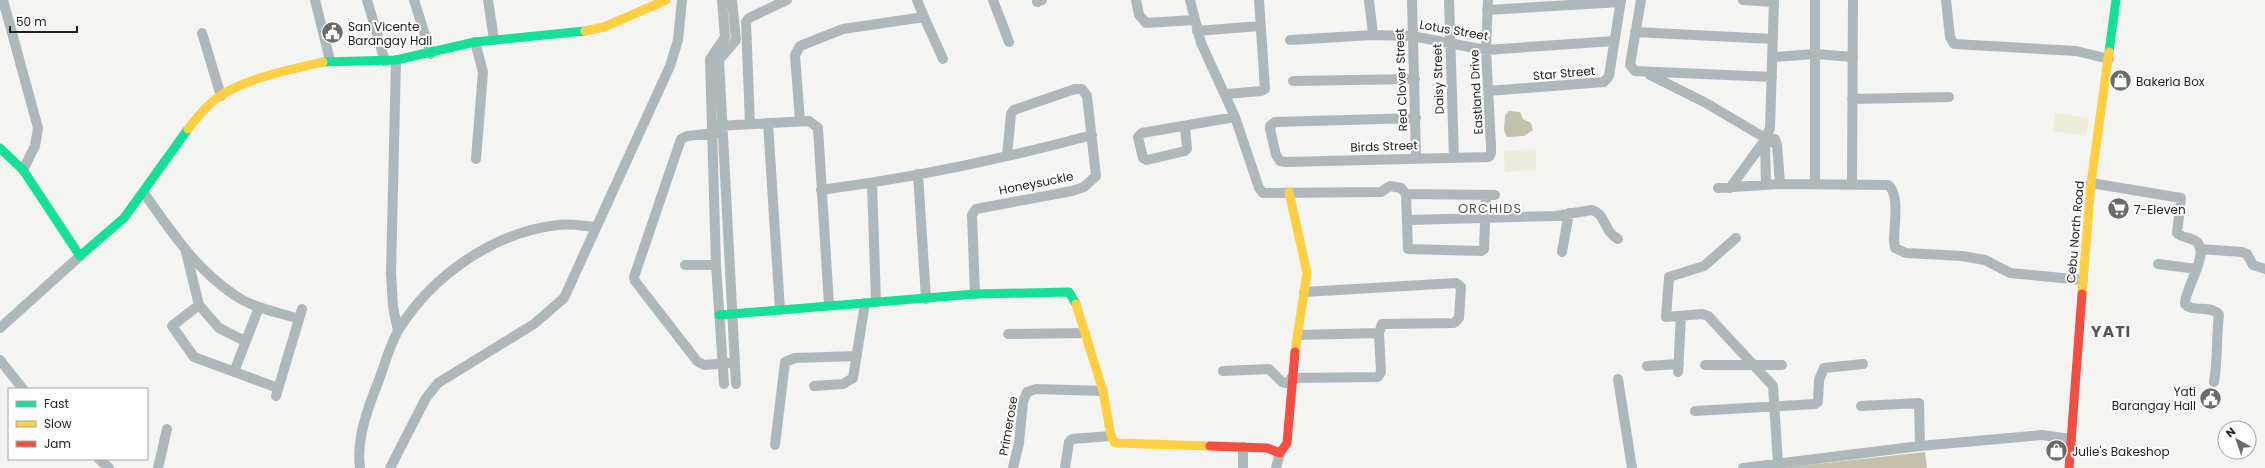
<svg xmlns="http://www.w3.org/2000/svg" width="2265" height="468" font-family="Poppins,sans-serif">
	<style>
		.green { fill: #eeecdb }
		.water { fill: #c4c1aa }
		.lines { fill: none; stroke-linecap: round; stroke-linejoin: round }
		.street { stroke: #aeb8bb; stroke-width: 10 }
		.fast { stroke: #16e098; stroke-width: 9 }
		.slow { stroke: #ffcf43; stroke-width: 9 }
		.jam { stroke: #f24e42; stroke-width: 9 }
		.labels { text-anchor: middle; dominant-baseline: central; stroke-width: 4; stroke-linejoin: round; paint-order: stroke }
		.poi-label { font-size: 12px; fill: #222120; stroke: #fff; text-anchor: start }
		.street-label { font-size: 12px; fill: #222120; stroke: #fff }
		.neighbourhood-label { font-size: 13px; letter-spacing: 1px; fill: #565553; stroke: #fff }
		.district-label { font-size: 16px; font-weight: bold; letter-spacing: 1px; fill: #565553; stroke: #fff }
	</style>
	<rect width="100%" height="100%" fill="#f4f4f2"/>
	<!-- green -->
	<path class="green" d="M 2055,113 L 2089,118 L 2086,136 L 2053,131 Z
		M 1536,149 L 1536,170 L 1505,172 L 1504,151 Z
		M 1493,203 L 1524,203 L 1524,215 L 1493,215 Z"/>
	<!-- water -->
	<path class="water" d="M 1509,111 L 1520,112 L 1523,119 L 1531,123 L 1533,130 L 1524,136 L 1507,137 L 1504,130 L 1505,115 Z
		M 1925,452 L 1927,468 L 1781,468 Z"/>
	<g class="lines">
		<!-- street -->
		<path class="street" d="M 3,0 L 38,128 L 35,146 L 23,170
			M 315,0 L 330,60
			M 367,0 L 385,61
			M 414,0 L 431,54
			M 488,0 L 494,40
			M 722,0 L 725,37 L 710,59 L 716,265 L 724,384
			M 732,0 L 736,40 L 719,60 L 736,384
			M 917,0 L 924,17
			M 993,0 L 1009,42
			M 1136,0 L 1139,15 L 1146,23 L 1194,20
			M 1190,0 L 1201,43 L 1235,117 L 1259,188 L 1263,193 L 1381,192 L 1390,186 L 1401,188 L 1406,194 L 1408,249 L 1481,251 L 1484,249 L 1486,195
			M 1369,0 L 1373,35
			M 1412,0 L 1416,158
			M 1449,0 L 1454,158
			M 1641,0 L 1630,65 L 1635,71 L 1772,77
			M 1743,0 L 1774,2
			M 1815,0 L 1815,184
			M 1946,0 L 1950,37 L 1954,44 L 2076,51 L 2109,59
			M 1037,2 L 1042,0
			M 1487,10 L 1621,2
			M 1197,31 L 1260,26
			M 1635,32 L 1773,39
			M 202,33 L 221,96
			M 1290,40 L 1373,35 L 1412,36 L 1486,50 L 1614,41
			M 475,42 L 483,72 L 476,159
			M 1773,57 L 1815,54 L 1853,57
			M 396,60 L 391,273 L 393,307 L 398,331
			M 1650,75 L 1706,103 L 1777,145
			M 1293,81 L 1415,79
			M 1488,91 L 1604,82 L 1609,76 L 1621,0
			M 1226,94 L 1261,91 L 1265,89 L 1259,0
			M 1852,99 L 1949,97
			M 1416,118 L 1275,122 L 1270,126 L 1270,129 L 1276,155 L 1280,161 L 1286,162 L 1489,157 L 1491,153 L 1491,146 L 1486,50 L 1488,0
			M 800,121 L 795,55 L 800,46 L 843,29 L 924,17 L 943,59
			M 768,123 L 780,310
			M 750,124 L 746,22 L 749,18 L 787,0
			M 716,126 L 809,121 L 818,128 L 829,305
			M 1185,127 L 1187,149 L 1185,151 L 1147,160 L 1143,158 L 1138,137 L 1142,133 L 1235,117
			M 717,133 L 687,136 L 681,139 L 634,277 L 635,281 L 697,361 L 704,365 L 730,363
			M 1775,139 L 1777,145 L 1780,184
			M 918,174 L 926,299
			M 872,183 L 876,302
			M 2091,183 L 2181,198 L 2177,233 C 2182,238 2191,237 2197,242 C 2210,254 2184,290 2185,304 C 2192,313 2212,304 2219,315 C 2216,338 2218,360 2214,382
			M 1852,184 L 1853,0
			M 1766,185 L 1765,140 L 1770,128 L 1774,0
			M 1718,188 L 1780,184 L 1888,185 C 1900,193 1894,227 1894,241 L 1895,248 L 1906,253 L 1962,256 L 1985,260 L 2010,273 L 2083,280
			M 1730,188 L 1765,140
			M 821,190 C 913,178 1003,159 1092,135
			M 144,193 C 170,230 195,268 233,294 C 252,308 278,312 299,319
			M 1406,194 L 1495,195
			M 1408,220 L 1556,216 L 1592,210 C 1607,215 1603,231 1618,239
			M 1736,238 L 1704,266 L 1669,277 L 1666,317 L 1702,314 L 1708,316 L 1773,386 L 1778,464
			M 2200,249 L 2242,252 L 2247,254 L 2253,265 L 2265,269
			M 186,252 L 199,305 L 219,328 L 245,341
			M 1562,252 L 1569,213
			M 2158,264 L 2197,269
			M 685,265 L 716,265
			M 975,294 L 972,215 L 976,209 L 1072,191 L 1084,187 L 1096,176 L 1087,96 L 1082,89 L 1075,89 L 1014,110 L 1011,114 L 1007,156
			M 199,305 L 172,326 L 194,357 L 278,388
			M 0,328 L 80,256
			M 1008,334 L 1085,333
			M 1298,335 L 1379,333
			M 0,360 L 23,389
			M 1705,365 L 1782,365
			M 1647,366 L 1679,364
			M 1223,371 L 1269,369 L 1282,382 L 1291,384
			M 234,372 L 259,307
			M 1678,372 L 1681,316
			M 1291,378 L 1378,377 L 1381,372 L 1379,333 L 1382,324 L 1454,323 L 1459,318 L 1461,287 L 1456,283 L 1304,292
			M 1618,379 L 1632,468
			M 814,386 L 843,384 L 853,378 L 865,303
			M 276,396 L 302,309
			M 1861,406 L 1919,403 L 1920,446
			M 1695,411 L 1815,404 L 1818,402 L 1819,380 L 1824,368 L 1863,364
			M 775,445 L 785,362 L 795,358 L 857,356
			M 99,459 L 109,468
			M 158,468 L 167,429
			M 360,468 C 356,439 368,407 379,380 C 385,364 390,344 399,329 C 433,275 493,233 557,225 C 569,223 584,226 596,227
			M 390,468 L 426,398 L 438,383 L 534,324 L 564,298 L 670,66 L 678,40 L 682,0
			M 1013,468 L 1019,443 L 1023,402 L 1027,392 L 1036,389 L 1103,391
			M 1065,468 L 1069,442 L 1072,439 L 1111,436
			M 1243,468 L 1243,447
			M 1276,468 L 1280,453
			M 1743,468 L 1920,446 L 2042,435 L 2071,439"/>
		<!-- fast -->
		<path class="fast" d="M 2109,52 L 2116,0
			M 323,62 L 396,60 L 475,42 L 585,31
			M 0,148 L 23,170 L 80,256 L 124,218 L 188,129
			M 719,315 L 975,294 L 1069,292 L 1076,304"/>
		<!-- slow -->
		<path class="slow" d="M 585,31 L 604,27 L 666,0
			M 188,129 C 199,115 212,99 228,91 C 257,76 292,69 323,62
			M 1289,192 L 1307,273 L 1295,352
			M 2082,294 L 2091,183 L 2109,52
			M 1076,304 L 1103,391 L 1111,436 L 1115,443 L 1210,446"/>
		<!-- jam -->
		<path class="jam" d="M 1210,446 L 1267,448 L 1280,453 L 1287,443 L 1295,352
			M 2069,468 L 2082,294"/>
	</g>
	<!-- icons -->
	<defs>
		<symbol id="civic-disc" viewBox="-11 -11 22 22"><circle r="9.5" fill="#6c6b6a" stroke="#fff"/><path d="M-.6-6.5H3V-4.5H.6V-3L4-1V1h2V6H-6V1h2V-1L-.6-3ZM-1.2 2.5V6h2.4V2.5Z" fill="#fff"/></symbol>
		<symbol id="shop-disc" viewBox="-11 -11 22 22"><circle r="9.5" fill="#6c6b6a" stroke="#fff"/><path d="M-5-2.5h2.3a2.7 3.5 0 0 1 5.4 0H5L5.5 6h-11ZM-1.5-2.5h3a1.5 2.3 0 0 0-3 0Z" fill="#fff"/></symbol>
		<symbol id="supermarket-disc" viewBox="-11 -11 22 22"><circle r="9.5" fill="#6c6b6a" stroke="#fff"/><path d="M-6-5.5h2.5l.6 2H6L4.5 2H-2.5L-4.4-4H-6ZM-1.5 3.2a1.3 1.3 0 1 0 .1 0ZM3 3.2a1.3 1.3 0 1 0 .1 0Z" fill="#fff"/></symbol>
	</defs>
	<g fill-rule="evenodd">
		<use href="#civic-disc" x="320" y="20" width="25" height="25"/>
		<use href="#shop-disc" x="2108" y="68" width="25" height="25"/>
		<use href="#supermarket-disc" x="2106" y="196" width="25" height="25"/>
		<use href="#civic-disc" x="2198" y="386" width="25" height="25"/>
		<use href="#shop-disc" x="2044" y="438" width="25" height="25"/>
	</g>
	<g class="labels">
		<!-- poi labels -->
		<g class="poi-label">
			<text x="348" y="26">San Vicente<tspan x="348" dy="14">Barangay Hall</tspan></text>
			<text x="2136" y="81">Bakeria Box</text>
			<text x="2134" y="209">7-Eleven</text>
			<text x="2196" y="391" text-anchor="end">Yati<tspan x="2196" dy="14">Barangay Hall</tspan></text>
			<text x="2072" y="451">Julie's Bakeshop</text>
		</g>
		<!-- street labels -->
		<g class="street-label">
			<text transform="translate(1454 30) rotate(10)">Lotus Street</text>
			<text transform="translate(1564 73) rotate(-5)">Star Street</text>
			<text transform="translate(1438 79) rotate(-92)">Daisy Street</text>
			<text transform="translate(1401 80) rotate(-92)">Red Clover Street</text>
			<text transform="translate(1476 92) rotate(-93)">Eastland Drive</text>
			<text transform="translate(1384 146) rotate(-2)">Birds Street</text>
			<text transform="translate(1036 183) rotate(-11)">Honeysuckle</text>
			<text transform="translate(2075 232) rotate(-85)">Cebu North Road</text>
			<text transform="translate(1008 426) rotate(-80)">Primerose</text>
		</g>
		<!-- neighbourhood labels -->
		<g class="neighbourhood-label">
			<text x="1490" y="208">ORCHIDS</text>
		</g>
		<!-- district labels -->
		<g class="district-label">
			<text x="2111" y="331">YATI</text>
		</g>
	</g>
	<!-- legend -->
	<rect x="8" y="388" width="140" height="72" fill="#ffffff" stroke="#a7a6a6"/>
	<rect x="16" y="401" width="20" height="6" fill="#16e098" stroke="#a7a6a6"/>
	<text x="44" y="408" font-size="12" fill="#222120">Fast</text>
	<rect x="16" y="421" width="20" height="6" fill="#ffcf43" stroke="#a7a6a6"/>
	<text x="44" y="428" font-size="12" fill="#222120">Slow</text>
	<rect x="16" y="441" width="20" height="6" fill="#f24e42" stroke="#a7a6a6"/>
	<text x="44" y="448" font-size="12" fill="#222120">Jam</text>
	<!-- north arrow -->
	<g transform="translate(2237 440) rotate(320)"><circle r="19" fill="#ffffff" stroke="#a7a6a6"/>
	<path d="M0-3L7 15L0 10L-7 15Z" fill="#6c6b6a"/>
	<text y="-6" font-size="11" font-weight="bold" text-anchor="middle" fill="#222120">N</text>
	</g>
	<!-- scale -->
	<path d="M10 26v6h67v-6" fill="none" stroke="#222120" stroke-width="2"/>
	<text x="16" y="26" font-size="12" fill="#222120" stroke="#ffffff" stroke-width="3" paint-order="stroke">50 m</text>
</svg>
